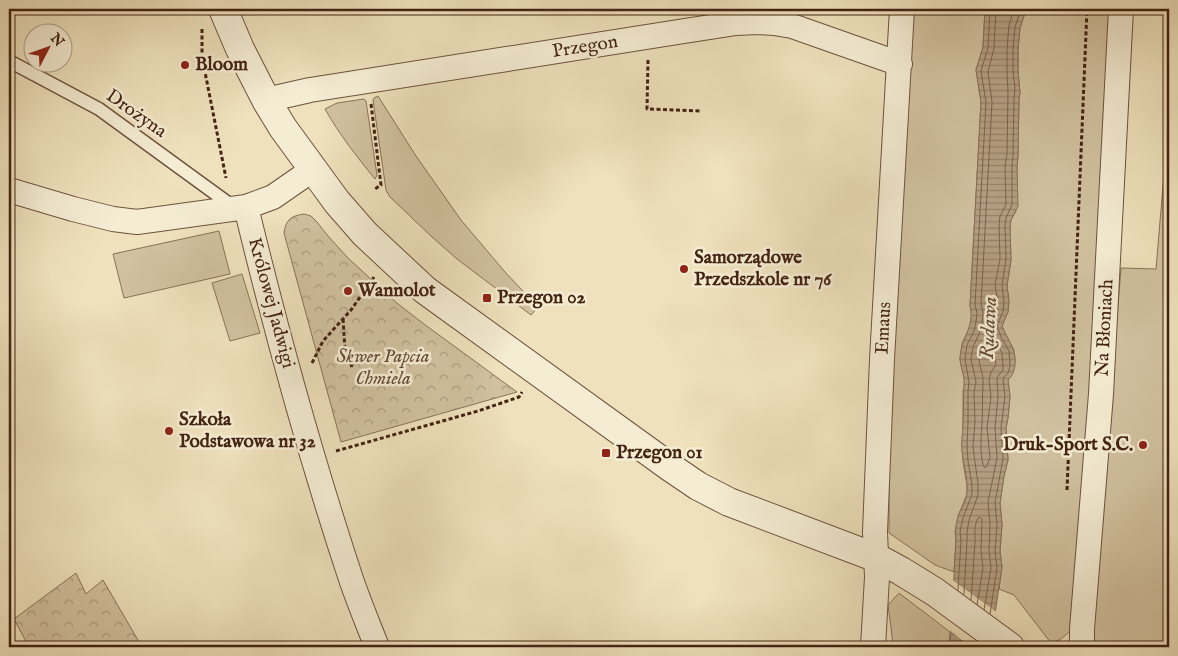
<svg xmlns="http://www.w3.org/2000/svg" width="1178" height="656" font-family="'IM FELL English',serif">
	<style>
		.grass { fill: #d1c19f; stroke: #8a7259 }
		.forest { fill: url(#forest-crowns); stroke: #8a7259 }
		.water { fill: url(#water-rules); stroke: #876e56 }
		.pier { fill: #eee1bc }
		.lines { fill: none; stroke-linecap: round; stroke-linejoin: round }
		.shore { stroke: #7c624b; stroke-width: 1 }
		.service-casing { stroke: #6e523d; stroke-width: 15 }
		.minor-casing { stroke: #6e523d; stroke-width: 26 }
		.tertiary-casing { stroke: #6e523d; stroke-width: 30 }
		.path { stroke: #442313; stroke-width: 3; stroke-dasharray: 4 2.5; stroke-linecap: butt }
		.service { stroke: #f4ecd3; stroke-width: 12 }
		.minor { stroke: #f4ecd3; stroke-width: 24 }
		.tertiary { stroke: #f4ecd3; stroke-width: 28 }
		.poi-dot { fill: #8f2418; stroke: #f4ecd3; stroke-width: 2 }
		.labels { text-anchor: middle; dominant-baseline: central; stroke-width: 5; stroke-linejoin: round; paint-order: stroke }
		.street-label { font-size: 19px; fill: #442313; stroke: #f4ecd3 }
		.poi-label { font-size: 19px; font-weight: bold; fill: #442313; stroke: #f4ecd3; text-anchor: start }
		.park-label { font-size: 19px; font-style: italic; fill: #674a36; stroke: #f4ecd3 }
		.water-label { font-size: 20px; font-style: italic; fill: #664835; stroke: #f4ecd3 }
	</style>
	<defs>
		<pattern id="forest-crowns" width="20" height="18" patternUnits="userSpaceOnUse" patternTransform="scale(1.25)"><rect width="20" height="18" fill="#d1c19f"/><path d="M2 6a3 3 0 1 1 6 0M12 15a3 3 0 1 1 6 0" fill="none" stroke="#ab9c80"/></pattern>
		<pattern id="water-rules" width="6" height="5" patternUnits="userSpaceOnUse" patternTransform="scale(1.25)"><rect width="6" height="5" fill="#b4a083"/><path d="M0 2.5h6" fill="none" stroke="#94826a"/></pattern>
	</defs>
	<rect width="100%" height="100%" fill="#eee1bc"/>
	<filter id="stains"><feTurbulence type="fractalNoise" baseFrequency=".004" numOctaves="4"/><feColorMatrix values="0 0 0 0 .2 0 0 0 0 .09 0 0 0 0 .02 0 0 0 .5 -.17"/></filter>
	<radialGradient id="worn" r=".72"><stop offset=".6" stop-color="#630" stop-opacity="0"/><stop offset="1" stop-color="#630" stop-opacity=".3"/></radialGradient>
	<!-- grass -->
	<path class="grass" d="M 909,9 L 985,9 L 983,47 L 976,70 L 981,102 L 970,306 L 972,313 L 971,321 L 969,329 L 962,343 L 960,359 L 965,383 L 963,391 L 963,422 L 962,447 L 963,462 L 967,486 L 967,494 L 958,516 L 955,532 L 956,540 L 954,572 L 935,565 L 889,533 C 888,358 900,183 909,9 Z
		M 1026,9 L 1109,9 L 1090,396 L 1071,630 C 1065,636 1060,641 1051,643 L 1014,595 L 999,589 L 1002,567 L 1000,551 L 1002,525 L 1000,503 L 1004,476 L 1008,460 L 1006,428 L 1008,418 L 1010,397 L 1008,380 L 1014,350 L 1006,335 L 1002,326 L 1008,312 L 1009,301 L 1007,286 L 1011,260 L 1010,226 L 1011,220 L 1016,211 L 1017,166 L 1018,155 L 1019,98 L 1020,93 L 1018,71 L 1018,50 L 1020,28 L 1025,13 Z
		M 378,96 L 416,156 L 461,220 L 505,272 L 538,307 L 531,315 L 457,259 L 432,237 L 390,197 L 386,190 L 373,100 L 374,98 Z
		M 364,99 L 366,101 L 377,175 L 375,179 C 357,157 339,134 325,109 L 337,103 Z
		M 1169,115 L 1169,647 L 1101,647 L 1091,638 L 1121,268 L 1156,269 Z
		M 219,231 L 230,274 L 124,298 L 113,254 Z
		M 242,274 L 260,333 L 230,341 L 212,283 Z
		M 899,593 L 950,632 L 949,647 L 893,647 L 891,627 L 888,605 Z"/>
	<!-- forest -->
	<path class="forest" d="M 304,214 L 311,216 L 317,222 L 328,236 L 348,258 L 398,304 L 428,327 L 517,392 L 341,442 L 284,233 C 286,220 290,216 304,214 Z
		M 76,573 L 86,594 L 103,580 L 142,647 L 29,647 L 14,619 Z"/>
	<!-- water -->
	<path class="water" d="M 985,9 L 1026,9 L 1025,13 L 1020,28 L 1018,50 L 1018,71 L 1020,93 L 1019,98 L 1018,155 L 1017,166 L 1018,206 L 1011,220 L 1010,226 L 1011,260 L 1007,285 L 1009,301 L 1008,312 L 1002,326 C 1005,334 1010,341 1013,349 C 1017,359 1016,373 1008,380 L 1010,396 L 1008,418 L 1006,428 L 1008,460 L 1004,476 L 1000,503 L 1002,525 L 1000,551 L 1002,567 L 990,647 L 950,647 L 956,540 C 955,531 956,522 959,514 C 962,507 967,499 967,492 C 968,478 963,464 962,450 C 961,441 963,432 963,423 C 964,410 963,397 964,384 C 965,375 960,367 960,358 C 961,338 975,327 970,306 L 981,102 L 976,70 L 983,47 Z"/>
	<!-- pier -->
	<path class="pier" d="M 951,579 L 998,613 L 992,647 L 971,647 L 948,629 Z"/>
	<g class="lines">
		<!-- shore -->
		<path class="shore" d="M 986,341 L 988,342 L 995,355 L 996,365 L 991,372 L 989,380 L 991,397 L 987,428 L 990,457 L 987,466 L 985,468 L 983,465 C 980,451 981,438 982,423 C 983,410 982,397 983,384 C 984,375 979,367 979,358 C 979,351 981,345 986,341 Z
			M 958,590 L 961,541 L 960,532 L 963,518 L 972,494 L 972,485 L 968,461 L 967,447 L 968,422 L 968,391 L 969,382 L 965,359 L 967,345 L 974,331 L 976,322 L 977,313 L 975,305 L 986,102 L 981,71 L 988,48 L 990,9
			M 964,594 L 967,541 L 967,532 L 969,520 L 978,495 L 978,484 L 973,447 L 975,422 L 974,392 L 976,382 L 971,359 L 973,347 L 979,334 L 982,324 L 983,312 L 981,304 L 992,102 L 988,72 L 994,48 L 996,9
			M 971,600 L 975,542 C 975,533 974,526 978,518 L 980,517 L 982,519 L 981,551 L 983,568 L 977,605
			M 984,610 L 991,568 L 989,551 L 990,525 L 988,502 L 997,458 L 995,428 L 998,397 L 997,380 L 998,376 L 1003,370 L 1003,366 L 1002,353 L 995,340 L 991,326 L 997,309 L 998,302 L 995,285 L 1000,259 L 999,224 L 1000,216 L 1006,205 L 1005,166 L 1007,154 L 1008,92 L 1007,71 L 1007,49 L 1009,25 L 1014,9
			M 990,614 L 997,568 L 995,551 L 997,525 L 995,502 L 1003,459 L 1001,428 L 1005,397 L 1003,380 L 1004,377 L 1008,373 L 1010,366 L 1009,351 L 1001,337 L 997,326 L 1003,311 L 1004,302 L 1002,285 L 1006,259 L 1005,225 L 1006,218 L 1012,205 L 1012,166 L 1013,155 L 1014,98 L 1015,88 L 1013,71 L 1013,49 L 1015,27 L 1021,9"/>
		<defs>
			<path id="service" d="M 9,61 L 99,109 L 235,208"/>
			<path id="minor" d="M 266,100 L 310,90 L 678,32 L 736,23 L 758,22 L 774,23 L 792,26 L 900,64
				M 9,190 L 73,209 L 113,219 L 137,222 L 246,207 L 273,197 L 312,170
				M 246,207 C 276,331 310,455 350,576 C 358,600 368,624 377,647
				M 873,647 L 877,577 L 875,532 L 882,359 L 902,9
				M 1082,647 L 1082,629 L 1101,394 L 1121,9"/>
			<path id="tertiary" d="M 223,9 L 240,49 L 266,100 L 283,128 L 337,202 L 365,234 L 425,290 L 670,467 L 698,486 L 729,502 L 877,558 L 901,571 L 935,592 L 1010,647"/>
		</defs>
		<!-- service casing -->
		<use href="#service" class="service-casing"/>
		<!-- minor casing -->
		<use href="#minor" class="minor-casing"/>
		<!-- tertiary casing -->
		<use href="#tertiary" class="tertiary-casing"/>
		<!-- path -->
		<path class="path" d="M 202,29 L 202,57 L 226,178
			M 648,60 L 647,109 L 700,111
			M 371,104 L 381,185 L 375,189
			M 343,319 L 345,350 L 352,367
			M 312,363 L 323,341 L 351,310 L 374,277
			M 336,451 L 478,411 L 519,397 L 522,392
			M 1067,490 L 1087,9"/>
		<!-- service -->
		<use href="#service" class="service"/>
		<!-- minor -->
		<use href="#minor" class="minor"/>
		<!-- tertiary -->
		<use href="#tertiary" class="tertiary"/>
	</g>
	<!-- markers -->
	<g class="poi-dot">
		<circle cx="185" cy="65" r="5"/>
		<circle cx="684" cy="269" r="5"/>
		<circle cx="348" cy="291" r="5"/>
		<rect x="482" y="293" width="10" height="10" rx="2.5"/>
		<circle cx="169" cy="431" r="5"/>
		<circle cx="1143" cy="445" r="5"/>
		<rect x="601" y="448" width="10" height="10" rx="2.5"/>
	</g>
	<g class="labels">
		<!-- street labels -->
		<g class="street-label">
			<text transform="translate(585 47) rotate(-9)">Przegon</text>
			<text transform="translate(136 114) rotate(35)">Drożyna</text>
			<text transform="translate(271 303) rotate(75)">Królowej Jadwigi</text>
			<text transform="translate(884 328) rotate(-87)">Emaus</text>
			<text transform="translate(1105 328) rotate(-87)">Na Błoniach</text>
		</g>
		<!-- poi labels -->
		<g class="poi-label">
			<text x="195" y="65">Bloom</text>
			<text x="694" y="258">Samorządowe<tspan x="694" dy="22">Przedszkole nr 76</tspan></text>
			<text x="358" y="291">Wannolot</text>
			<text x="497" y="298">Przegon 02</text>
			<text x="179" y="420">Szkoła<tspan x="179" dy="22">Podstawowa nr 32</tspan></text>
			<text x="1133" y="445" text-anchor="end">Druk-Sport S.C.</text>
			<text x="616" y="453">Przegon 01</text>
		</g>
		<!-- park labels -->
		<g class="park-label">
			<text x="383" y="357">Skwer Papcia<tspan x="383" dy="22">Chmiela</tspan></text>
		</g>
		<!-- water labels -->
		<g class="water-label">
			<text transform="translate(989 328) rotate(-87)">Rudawa</text>
		</g>
	</g>
	<!-- margin -->
	<rect width="1178" height="656" fill="none" stroke="#eee1bc" stroke-width="30"/>
	<rect x="10" y="10" width="1158" height="636" fill="none" stroke="#442313" stroke-width="2.5"/>
	<rect x="15" y="15" width="1148" height="626" fill="none" stroke="#442313"/>
	<!-- north arrow -->
	<g transform="translate(48 48) rotate(49)"><circle r="24" fill="#f4ecd3" stroke="#ae9c86"/>
	<path d="M0-4L9 19L0 12L-9 19Z" fill="#8f2418"/>
	<text y="-8" font-size="14" font-weight="bold" text-anchor="middle" fill="#442313">N</text>
	</g>
	<rect width="100%" height="100%" filter="url(#stains)"/>
	<rect width="100%" height="100%" fill="url(#worn)"/>
</svg>
